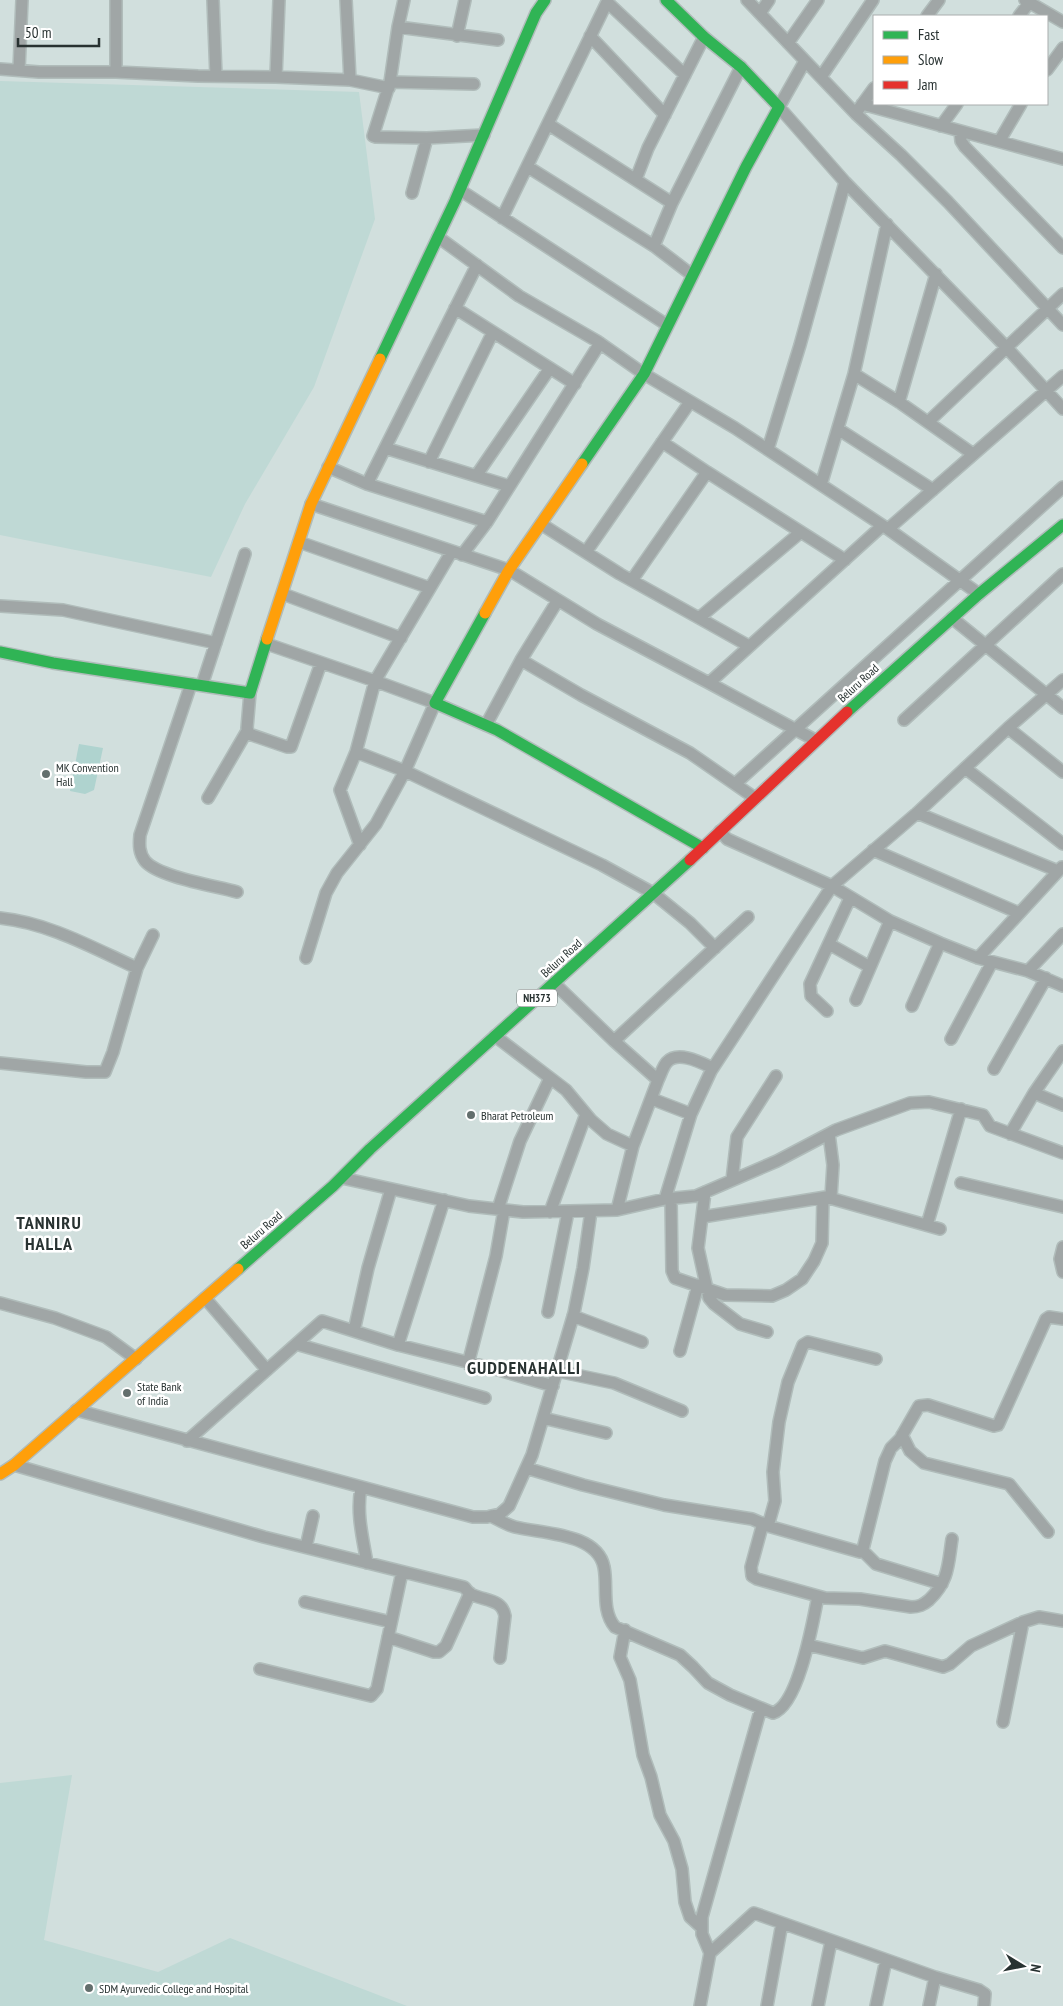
<svg xmlns="http://www.w3.org/2000/svg" width="1063" height="2006" font-family="'PT Sans Narrow',sans-serif">
	<style>
		.built { fill: #bfd9d5 }
		.green { fill: #afd3cf }
		.lines { fill: none; stroke-linecap: round; stroke-linejoin: round }
		.street-casing { stroke: #b0bcba; stroke-width: 14 }
		.fast-casing { stroke: #b0bcba; stroke-width: 14 }
		.slow-casing { stroke: #b0bcba; stroke-width: 14 }
		.jam-casing { stroke: #b0bcba; stroke-width: 14 }
		.street { stroke: #a0a6a6; stroke-width: 11 }
		.fast { stroke: #30b455; stroke-width: 11 }
		.slow { stroke: #ff9f0a; stroke-width: 11 }
		.jam { stroke: #e5322d; stroke-width: 11 }
		.poi-dot { fill: #636f6d; stroke: #fff; stroke-width: 2 }
		.labels { text-anchor: middle; dominant-baseline: central; stroke-width: 5; stroke-linejoin: round; paint-order: stroke }
		.shield { fill: #fff; stroke: #68706f; stroke-width: 1 }
		.shield-label { font-size: 11px; font-weight: bold; fill: #283231 }
		.street-label { font-size: 12px; fill: #283231; stroke: #fff }
		.poi-label { font-size: 12px; fill: #283231; stroke: #fff; text-anchor: start }
		.district-label { font-size: 18px; font-weight: bold; letter-spacing: 1px; fill: #283231; stroke: #fff }
	</style>
	<rect width="100%" height="100%" fill="#d1dfdd"/>
	<!-- built -->
	<path class="built" d="M 0,81 L 359,92 L 375,219 L 314,387 L 245,504 L 211,577 L 0,535 Z
		M 72,1775 L 44,1940 L 158,1972 L 230,1938 L 407,2006 L 0,2006 L 0,1783 Z"/>
	<!-- green -->
	<path class="green" d="M 79,744 L 103,748 L 94,790 L 85,794 L 70,791 Z"/>
	<g class="lines">
		<defs>
			<path id="street" d="M 213,0 L 216,76
				M 747,0 L 856,114 L 901,155 L 948,202 L 1063,325
				M 1025,0 L 1063,22
				M 607,2 L 685,75
				M 760,13 L 769,0
				M 927,16 L 939,0
				M 1019,16 L 1029,3
				M 398,27 L 498,40
				M 457,36 L 465,0
				M 590,36 L 665,115
				M 788,43 L 818,0
				M 805,61 L 779,107 L 845,182 L 1007,348 L 1063,409
				M 0,69 L 39,72 L 116,72 L 198,76 L 276,77 L 350,80 L 346,0
				M 19,70 L 22,0
				M 1047,70 L 1063,48
				M 116,72 L 116,0
				M 276,77 L 279,0
				M 821,77 L 873,0
				M 350,80 L 389,88
				M 390,82 L 398,27 L 404,0
				M 474,84 L 390,82 L 373,136 L 376,137 L 427,138 L 484,135
				M 862,104 L 1063,159
				M 858,110 L 874,88
				M 548,124 L 672,203
				M 941,126 L 957,104
				M 960,131 L 961,141 L 965,147 L 1063,248
				M 1000,140 L 1021,104
				M 528,167 L 654,246 L 692,275
				M 636,179 L 648,148 L 704,37
				M 460,190 L 667,325
				M 412,193 L 427,138
				M 502,218 L 608,0
				M 438,237 L 519,296 L 597,341 L 644,374 L 735,428 L 888,529 L 979,594
				M 654,246 L 672,203 L 741,67
				M 455,308 L 575,384
				M 854,374 L 899,402 L 973,454
				M 899,402 L 936,274
				M 928,422 L 1063,294
				M 838,429 L 933,490
				M 385,448 L 509,486
				M 768,449 L 800,345 L 845,182
				M 429,462 L 493,332
				M 328,467 L 367,484 L 487,522
				M 707,472 L 801,532
				M 476,476 L 550,368
				M 367,484 L 477,265
				M 821,485 L 854,374 L 887,224
				M 311,504 L 509,570 L 597,624 L 709,683
				M 541,524 L 620,574 L 699,618 L 801,532 L 845,560
				M 888,529 L 1063,376
				M 299,542 L 430,588
				M 586,552 L 690,402
				M 462,555 L 487,522 L 600,343
				M 632,580 L 707,472 L 662,442
				M 283,594 L 401,638
				M 0,606 L 63,610 L 216,643
				M 699,618 L 749,646
				M 952,618 L 1063,708
				M 267,644 L 375,681 L 356,752 L 340,790 L 360,845
				M 521,660 L 581,695 L 690,753 L 755,798
				M 191,684 L 140,835 C 139,845 139,853 145,861 C 158,877 216,886 237,892
				M 202,685 L 245,554
				M 250,693 L 247,728 L 249,734 L 287,747 L 291,747 L 321,663
				M 904,720 L 1063,574
				M 486,725 L 521,660 L 558,600
				M 1008,728 L 1063,772
				M 815,740 L 709,683 L 882,526
				M 356,752 L 405,771 L 602,865 L 653,893 L 690,923 L 715,948
				M 965,768 L 1063,844
				M 735,784 L 1063,487
				M 208,798 L 247,731
				M 917,813 L 1058,871
				M 720,831 L 727,839 L 832,886 L 890,921 L 940,943 L 978,958 L 1028,971 L 1063,986
				M 873,850 L 1019,913
				M 0,918 C 49,923 93,948 137,968
				M 829,944 L 870,967
				M 306,958 L 326,893 L 337,873 L 376,824 L 405,771 L 435,703 L 375,681 L 452,551
				M 978,958 L 1062,867
				M 1028,971 L 1063,934
				M 554,983 L 614,1041 L 658,1080 L 633,1146 L 617,1210
				M 856,1000 L 890,921
				M 912,1006 L 940,943
				M 827,1011 L 811,996 L 810,984 L 850,898
				M 495,1036 L 566,1090 L 591,1120 L 607,1134 L 633,1146
				M 951,1039 L 992,962
				M 614,1041 L 748,917
				M 0,1063 L 86,1072 L 105,1072 L 113,1052 L 137,968 L 153,935
				M 994,1069 L 1046,978
				M 658,1080 C 661,1074 663,1066 667,1062 C 678,1050 702,1063 713,1068
				M 1034,1093 L 1063,1105
				M 652,1099 L 691,1114
				M 829,1134 L 833,1165 L 831,1197
				M 1010,1134 L 1034,1093 L 1063,1051
				M 342,1178 L 469,1206 L 523,1212 L 617,1210 L 665,1199 L 696,1196 L 777,1161 L 836,1130 L 910,1103 L 929,1102 L 983,1115 L 990,1126 L 1063,1153
				M 732,1180 L 737,1137 L 776,1076
				M 961,1183 L 1063,1207
				M 705,1192 L 698,1248 L 709,1298 L 714,1304 L 740,1324 L 767,1332
				M 665,1199 L 691,1114 L 711,1071 L 832,886 L 917,813 L 1008,728 L 1063,680
				M 671,1199 L 672,1271 L 675,1278 L 725,1295 L 772,1296 L 786,1290 L 802,1279 L 814,1261 L 822,1243 L 823,1198
				M 498,1209 L 520,1141 L 550,1078
				M 550,1212 L 586,1114
				M 702,1217 L 826,1197 L 940,1229
				M 927,1225 L 961,1109
				M 1063,1247 L 1060,1259 L 1063,1272
				M 205,1298 L 267,1370
				M 0,1303 L 55,1318 L 106,1337 L 136,1359
				M 548,1312 L 568,1212
				M 573,1316 L 642,1342
				M 354,1331 L 368,1268 L 391,1189
				M 296,1344 L 485,1398
				M 398,1345 L 444,1200
				M 680,1351 L 698,1285
				M 468,1364 L 496,1256 L 504,1210
				M 557,1371 L 614,1383 L 682,1411
				M 76,1410 L 473,1517 L 487,1517 L 500,1514 L 509,1506 L 532,1455 L 574,1313 L 583,1268 L 591,1211
				M 543,1418 L 606,1433
				M 902,1435 L 910,1451 L 924,1463 L 1009,1484 L 1048,1532
				M 187,1441 L 322,1321 L 398,1345 L 499,1370 L 553,1386
				M 14,1465 L 264,1537 L 464,1587 C 467,1590 469,1594 473,1595 C 486,1601 502,1599 505,1616 L 500,1658
				M 526,1468 L 583,1485 L 664,1505 L 752,1519 L 768,1526 L 860,1552 L 863,1549 L 885,1461 L 891,1448 L 900,1439 L 919,1406 L 928,1405 L 994,1426 L 998,1425 L 1046,1319 L 1049,1317 L 1063,1319
				M 361,1488 C 356,1513 363,1539 367,1563
				M 491,1516 C 499,1520 507,1525 515,1527 C 544,1534 597,1533 604,1567 C 608,1587 601,1610 615,1627 L 680,1655 L 693,1667 L 708,1683 L 730,1695 L 773,1713 C 799,1705 813,1621 818,1596
				M 763,1523 L 751,1567 L 752,1576 L 757,1579 L 825,1598 L 860,1599 L 911,1607 C 919,1607 923,1605 929,1600 C 949,1581 948,1565 952,1539
				M 768,1526 L 775,1501 L 773,1472 L 779,1422 L 788,1382 L 803,1345 L 808,1342 L 876,1359
				M 306,1547 L 313,1516
				M 862,1550 L 876,1564 L 942,1584
				M 305,1602 L 391,1622
				M 625,1630 L 620,1657 L 630,1680 L 643,1755 L 651,1777 L 660,1815 L 674,1841 L 682,1869 L 685,1902 L 690,1917 L 701,1927
				M 388,1637 L 434,1652 L 439,1652 L 446,1646 L 470,1593
				M 808,1645 L 863,1658 L 885,1651 L 943,1667 L 950,1664 L 971,1646 L 1023,1622
				M 260,1669 L 371,1696 L 377,1689 L 402,1572
				M 1003,1722 L 1023,1622 L 1039,1617 L 1063,1621
				M 710,1953 L 702,1934 L 702,1917 L 761,1708
				M 700,2006 L 710,1953 L 754,1913 L 935,1977 L 979,1990 L 985,1994 L 984,2006
				M 767,2006 L 782,1923
				M 818,2006 L 831,1941
				M 876,2006 L 886,1960
				M 929,2006 L 935,1977"/>
			<path id="fast" d="M 380,359 L 455,201 L 536,13 L 545,0
				M 582,464 L 644,374 L 746,167 L 779,107 L 741,67 L 704,37 L 666,0
				M 485,613 L 435,703 L 497,730 L 703,848
				M 0,652 L 53,663 L 250,693 L 267,639
				M 847,712 L 979,594 L 1063,525
				M 238,1269 L 333,1186 L 370,1149 L 690,860"/>
			<path id="slow" d="M 485,613 L 509,570 L 582,464
				M 267,639 L 311,504 L 380,359
				M 0,1474 L 14,1465 L 238,1269"/>
			<path id="jam" d="M 690,860 L 847,712"/>
		</defs>
		<!-- street casing -->
		<use href="#street" class="street-casing"/>
		<!-- fast casing -->
		<use href="#fast" class="fast-casing"/>
		<!-- slow casing -->
		<use href="#slow" class="slow-casing"/>
		<!-- jam casing -->
		<use href="#jam" class="jam-casing"/>
		<!-- street -->
		<use href="#street" class="street"/>
		<!-- fast -->
		<use href="#fast" class="fast"/>
		<!-- slow -->
		<use href="#slow" class="slow"/>
		<!-- jam -->
		<use href="#jam" class="jam"/>
	</g>
	<!-- markers -->
	<g class="poi-dot">
		<circle cx="46" cy="774" r="5"/>
		<circle cx="471" cy="1115" r="5"/>
		<circle cx="127" cy="1393" r="5"/>
		<circle cx="89" cy="1988" r="5"/>
	</g>
	<g class="labels">
		<!-- shield labels -->
		<rect class="shield" x="517" y="989.5" width="40" height="17" rx="4"/>
		<g class="shield-label">
			<text x="537" y="998">NH373</text>
		</g>
		<!-- street labels -->
		<g class="street-label">
			<text transform="translate(858 683) rotate(-42)">Beluru Road</text>
			<text transform="translate(561 958) rotate(-42)">Beluru Road</text>
			<text transform="translate(261 1230) rotate(-41)">Beluru Road</text>
		</g>
		<!-- poi labels -->
		<g class="poi-label">
			<text x="56" y="767">MK Convention<tspan x="56" dy="14">Hall</tspan></text>
			<text x="481" y="1115">Bharat Petroleum</text>
			<text x="137" y="1386">State Bank<tspan x="137" dy="14">of India</tspan></text>
			<text x="99" y="1988">SDM Ayurvedic College and Hospital</text>
		</g>
		<!-- district labels -->
		<g class="district-label">
			<text x="49" y="1222">TANNIRU<tspan x="49" dy="21">HALLA</tspan></text>
			<text x="524" y="1367">GUDDENAHALLI</text>
		</g>
	</g>
	<!-- legend -->
	<rect x="873" y="15" width="175" height="90" fill="#ffffff" stroke="#a9adad"/>
	<rect x="883" y="31" width="25" height="8" fill="#30b455" stroke="#a9adad"/>
	<text x="918" y="40" font-size="15" fill="#283231">Fast</text>
	<rect x="883" y="56" width="25" height="8" fill="#ff9f0a" stroke="#a9adad"/>
	<text x="918" y="65" font-size="15" fill="#283231">Slow</text>
	<rect x="883" y="81" width="25" height="8" fill="#e5322d" stroke="#a9adad"/>
	<text x="918" y="90" font-size="15" fill="#283231">Jam</text>
	<!-- north arrow -->
	<g transform="translate(1023 1966) rotate(100)" stroke="#ffffff" stroke-width="4" paint-order="stroke">
	<path d="M0-4L9 19L0 12L-9 19Z" fill="#283231"/>
	<text y="-8" font-size="14" font-weight="bold" text-anchor="middle" fill="#283231">N</text>
	</g>
	<!-- scale -->
	<path d="M18 38v8h81v-8" fill="none" stroke="#283231" stroke-width="2.5"/>
	<text x="25" y="38" font-size="15" fill="#283231" stroke="#ffffff" stroke-width="4" paint-order="stroke">50 m</text>
</svg>
